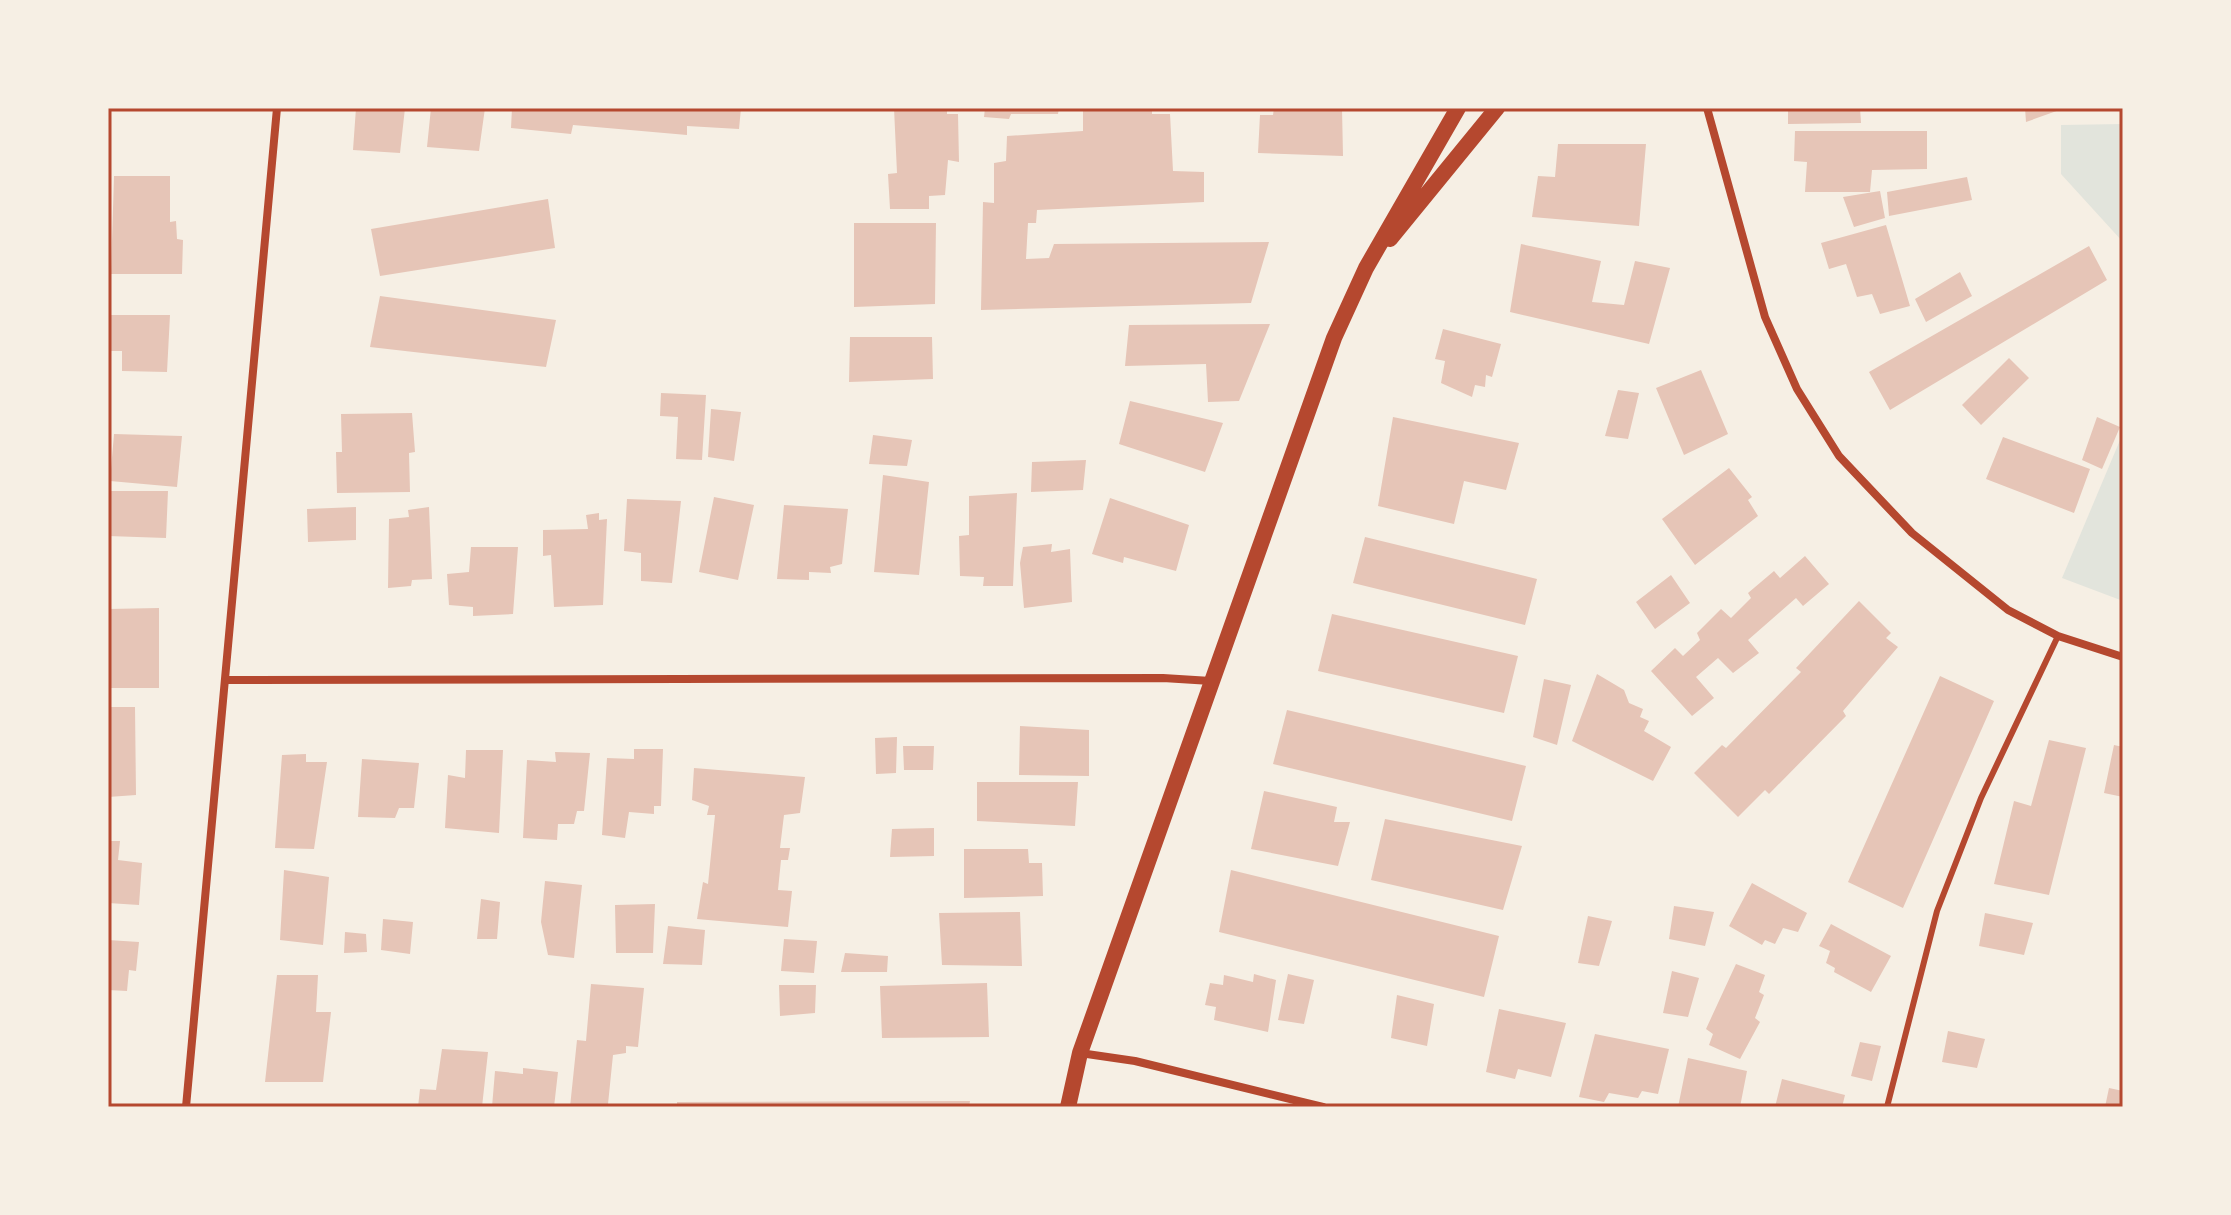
<svg xmlns="http://www.w3.org/2000/svg" width="2231" height="1215" font-family="'Roboto Serif',serif">
	<style>
		.green { fill: #e2e4dc }
		.building { fill: #e6c5b7 }
		.lines { fill: none; stroke-linecap: round; stroke-linejoin: round }
		.service { stroke: #b5482f; stroke-width: 6 }
		.minor { stroke: #b5482f; stroke-width: 8 }
		.secondary { stroke: #b5482f; stroke-width: 16 }
		.neatline { fill: none; stroke: #b5482f; stroke-width: 3 }
	</style>
	<rect width="100%" height="100%" fill="#f6efe4"/>
	<!-- green -->
	<path class="green" d="M 2123,124 L 2123,242 L 2061,174 L 2061,125 Z
		M 2123,433 L 2123,601 L 2062,578 Z"/>
	<!-- building -->
	<path class="building" d="M 356,108 L 405,108 L 400,153 L 353,150 Z
		M 431,108 L 485,108 L 479,151 L 427,147 Z
		M 512,108 L 741,108 L 739,129 L 687,126 L 687,135 L 573,125 L 571,134 L 511,128 Z
		M 894,108 L 947,108 L 947,114 L 958,114 L 959,162 L 948,160 L 945,195 L 929,196 L 929,209 L 890,209 L 888,174 L 897,173 Z
		M 985,108 L 1059,108 L 1058,114 L 1011,114 L 1009,119 L 984,117 Z
		M 1083,108 L 1152,108 L 1152,114 L 1170,114 L 1173,171 L 1204,172 L 1204,202 L 1037,210 L 1036,223 L 1028,223 L 1026,259 L 1049,258 L 1054,244 L 1269,242 L 1251,303 L 981,310 L 983,202 L 994,203 L 994,163 L 1006,161 L 1007,136 L 1083,131 Z
		M 1274,108 L 1342,108 L 1343,156 L 1258,153 L 1260,115 L 1273,115 Z
		M 1788,108 L 1860,108 L 1861,123 L 1788,124 Z
		M 2025,108 L 2065,108 L 2026,122 Z
		M 1795,131 L 1927,131 L 1927,169 L 1872,170 L 1870,192 L 1805,192 L 1807,162 L 1794,161 Z
		M 1558,144 L 1646,144 L 1639,226 L 1532,217 L 1538,176 L 1555,177 Z
		M 114,176 L 170,176 L 170,222 L 176,221 L 177,239 L 183,240 L 182,274 L 111,274 Z
		M 1967,177 L 1972,200 L 1889,216 L 1887,192 Z
		M 1880,191 L 1885,218 L 1854,227 L 1843,197 Z
		M 548,199 L 555,248 L 380,276 L 371,229 Z
		M 854,223 L 936,223 L 935,304 L 854,307 Z
		M 1886,225 L 1910,306 L 1880,314 L 1872,294 L 1857,297 L 1846,264 L 1829,269 L 1821,243 Z
		M 1521,244 L 1601,261 L 1592,302 L 1624,305 L 1635,261 L 1670,268 L 1649,344 L 1510,312 Z
		M 2089,246 L 2107,280 L 1890,410 L 1869,372 Z
		M 1960,272 L 1972,296 L 1926,322 L 1915,299 Z
		M 380,296 L 556,320 L 546,367 L 370,347 Z
		M 108,315 L 170,315 L 167,372 L 122,371 L 122,351 L 108,351 Z
		M 1270,324 L 1239,401 L 1208,402 L 1206,364 L 1125,366 L 1129,325 Z
		M 1443,329 L 1501,344 L 1492,377 L 1486,375 L 1485,387 L 1475,385 L 1472,397 L 1441,383 L 1445,361 L 1435,359 Z
		M 850,337 L 932,337 L 933,379 L 849,382 Z
		M 2009,358 L 2029,378 L 1981,425 L 1962,405 Z
		M 1701,370 L 1728,434 L 1684,455 L 1656,388 Z
		M 1618,390 L 1639,393 L 1628,439 L 1605,436 Z
		M 661,393 L 706,395 L 702,460 L 676,459 L 678,417 L 660,416 Z
		M 1130,401 L 1223,423 L 1205,472 L 1119,444 Z
		M 711,409 L 741,412 L 734,461 L 708,457 Z
		M 412,413 L 415,452 L 409,453 L 410,492 L 337,493 L 336,452 L 342,452 L 341,414 Z
		M 1393,417 L 1519,443 L 1506,490 L 1464,481 L 1454,524 L 1378,506 Z
		M 2097,417 L 2120,427 L 2102,469 L 2082,460 Z
		M 114,434 L 182,436 L 177,487 L 110,481 Z
		M 873,435 L 912,440 L 907,466 L 869,464 Z
		M 2003,437 L 2090,469 L 2074,513 L 1986,479 Z
		M 1086,460 L 1083,490 L 1031,492 L 1032,462 Z
		M 1729,468 L 1752,497 L 1748,500 L 1758,516 L 1695,565 L 1662,519 Z
		M 883,475 L 929,482 L 919,575 L 874,572 Z
		M 108,491 L 168,491 L 166,538 L 108,536 Z
		M 1017,493 L 1013,586 L 983,586 L 984,577 L 960,576 L 959,536 L 969,535 L 969,496 Z
		M 714,497 L 754,505 L 738,580 L 699,572 Z
		M 1110,498 L 1189,525 L 1176,571 L 1124,557 L 1123,563 L 1092,554 Z
		M 627,499 L 681,501 L 672,583 L 641,581 L 641,553 L 624,551 Z
		M 784,505 L 848,509 L 842,564 L 830,567 L 831,573 L 809,572 L 809,580 L 777,579 Z
		M 356,507 L 356,540 L 308,542 L 307,509 Z
		M 429,507 L 432,579 L 412,580 L 411,586 L 388,588 L 389,519 L 409,517 L 408,510 Z
		M 599,513 L 599,520 L 607,519 L 603,605 L 554,607 L 551,555 L 543,556 L 543,530 L 588,529 L 586,515 Z
		M 1365,537 L 1537,579 L 1525,625 L 1353,583 Z
		M 1052,544 L 1051,552 L 1070,549 L 1072,602 L 1024,608 L 1020,563 L 1023,547 Z
		M 471,547 L 518,547 L 513,614 L 473,616 L 473,607 L 449,605 L 447,574 L 469,572 Z
		M 1805,556 L 1829,584 L 1803,606 L 1796,598 L 1748,640 L 1759,653 L 1733,673 L 1718,658 L 1696,677 L 1714,698 L 1692,716 L 1651,671 L 1675,648 L 1683,656 L 1700,640 L 1697,633 L 1721,609 L 1731,618 L 1751,598 L 1748,593 L 1774,571 L 1780,578 Z
		M 1671,575 L 1690,603 L 1655,629 L 1636,602 Z
		M 1859,601 L 1891,633 L 1886,638 L 1898,647 L 1843,711 L 1846,716 L 1769,794 L 1765,790 L 1738,817 L 1694,773 L 1722,745 L 1726,748 L 1801,672 L 1796,668 Z
		M 159,608 L 159,688 L 108,688 L 108,609 Z
		M 1332,614 L 1518,656 L 1504,713 L 1318,671 Z
		M 1597,674 L 1624,690 L 1629,703 L 1643,709 L 1640,717 L 1649,721 L 1644,731 L 1671,747 L 1653,781 L 1572,741 Z
		M 1940,676 L 1994,701 L 1903,908 L 1848,882 Z
		M 1544,679 L 1571,685 L 1557,745 L 1533,737 Z
		M 108,707 L 135,707 L 136,795 L 108,797 Z
		M 1287,710 L 1526,766 L 1512,821 L 1273,764 Z
		M 1020,726 L 1089,730 L 1089,776 L 1019,775 Z
		M 897,737 L 896,773 L 876,774 L 875,738 Z
		M 2049,740 L 2086,748 L 2049,895 L 1994,884 L 2014,801 L 2031,806 Z
		M 2114,745 L 2123,747 L 2123,797 L 2104,793 Z
		M 903,746 L 934,746 L 933,770 L 904,770 Z
		M 634,749 L 663,749 L 661,806 L 654,806 L 654,814 L 629,812 L 625,838 L 602,835 L 607,758 L 634,759 Z
		M 466,750 L 503,750 L 499,833 L 445,828 L 448,775 L 465,778 Z
		M 555,752 L 590,753 L 584,811 L 577,811 L 574,824 L 558,824 L 557,840 L 523,838 L 527,760 L 556,762 Z
		M 306,754 L 306,762 L 327,762 L 314,849 L 275,848 L 282,755 Z
		M 362,759 L 419,763 L 414,808 L 399,808 L 395,818 L 358,817 Z
		M 694,768 L 805,777 L 800,813 L 784,815 L 780,848 L 790,848 L 788,860 L 781,860 L 778,890 L 792,891 L 788,927 L 697,919 L 703,882 L 708,884 L 715,815 L 707,815 L 709,806 L 692,800 Z
		M 977,782 L 1078,782 L 1075,826 L 977,821 Z
		M 1264,791 L 1337,807 L 1334,822 L 1350,822 L 1338,866 L 1251,849 Z
		M 1385,819 L 1522,846 L 1503,910 L 1371,880 Z
		M 934,828 L 934,856 L 890,857 L 892,829 Z
		M 108,841 L 120,841 L 118,860 L 142,863 L 139,905 L 108,903 Z
		M 964,849 L 1028,849 L 1029,863 L 1042,863 L 1043,896 L 964,898 Z
		M 284,870 L 329,877 L 323,945 L 280,940 Z
		M 1231,870 L 1499,936 L 1484,997 L 1219,932 Z
		M 545,881 L 582,885 L 574,958 L 548,955 L 541,922 Z
		M 1752,883 L 1807,913 L 1798,932 L 1783,928 L 1775,944 L 1765,940 L 1762,945 L 1729,926 Z
		M 481,899 L 500,902 L 497,939 L 477,939 Z
		M 655,904 L 653,953 L 616,953 L 615,905 Z
		M 1674,906 L 1714,912 L 1705,946 L 1669,939 Z
		M 1020,912 L 1022,966 L 942,965 L 939,913 Z
		M 1985,913 L 2033,923 L 2024,955 L 1979,946 Z
		M 1588,916 L 1612,921 L 1599,966 L 1578,963 Z
		M 383,919 L 413,922 L 410,954 L 381,950 Z
		M 1831,924 L 1891,956 L 1871,992 L 1834,972 L 1835,968 L 1826,963 L 1830,951 L 1819,946 Z
		M 668,926 L 705,930 L 702,965 L 663,964 Z
		M 345,932 L 366,934 L 367,952 L 344,953 Z
		M 784,939 L 817,941 L 814,973 L 781,971 Z
		M 108,940 L 139,942 L 136,971 L 129,970 L 127,991 L 108,990 Z
		M 845,953 L 888,956 L 887,972 L 841,972 Z
		M 1736,964 L 1765,975 L 1759,992 L 1764,995 L 1755,1018 L 1760,1022 L 1740,1059 L 1709,1045 L 1713,1034 L 1706,1029 Z
		M 1672,971 L 1699,978 L 1688,1017 L 1663,1013 Z
		M 1254,974 L 1276,980 L 1268,1032 L 1214,1020 L 1216,1007 L 1205,1005 L 1210,983 L 1223,985 L 1224,975 L 1253,982 Z
		M 1288,974 L 1314,980 L 1304,1024 L 1278,1020 Z
		M 277,975 L 318,975 L 316,1012 L 331,1012 L 323,1082 L 265,1082 Z
		M 987,983 L 989,1037 L 882,1038 L 880,986 Z
		M 591,984 L 644,988 L 638,1047 L 626,1046 L 626,1053 L 613,1055 L 608,1104 L 616,1107 L 570,1107 L 577,1040 L 586,1041 Z
		M 779,985 L 816,985 L 815,1013 L 780,1016 Z
		M 1397,995 L 1434,1004 L 1427,1046 L 1391,1038 Z
		M 1499,1009 L 1566,1023 L 1551,1077 L 1518,1069 L 1515,1079 L 1486,1072 Z
		M 1948,1031 L 1985,1039 L 1977,1068 L 1942,1062 Z
		M 1595,1034 L 1669,1049 L 1658,1094 L 1642,1091 L 1638,1098 L 1609,1093 L 1604,1102 L 1579,1097 Z
		M 1860,1042 L 1881,1046 L 1872,1081 L 1851,1076 Z
		M 442,1049 L 488,1052 L 482,1107 L 418,1107 L 420,1089 L 436,1090 Z
		M 1688,1058 L 1747,1071 L 1740,1107 L 1678,1107 Z
		M 523,1068 L 558,1072 L 554,1107 L 492,1107 L 495,1071 L 523,1074 Z
		M 1782,1079 L 1845,1095 L 1842,1107 L 1775,1107 Z
		M 2109,1088 L 2123,1091 L 2123,1107 L 2105,1107 Z
		M 970,1101 L 969,1107 L 677,1107 L 677,1102 Z"/>
	<g class="lines">
		<!-- service -->
		<path class="service" d="M 1887,1107 L 1937,911 L 1981,798 L 2058,636"/>
		<!-- minor -->
		<path class="minor" d="M 1707,108 L 1765,317 L 1797,389 L 1839,456 L 1912,533 L 2008,610 L 2058,636 L 2123,657
			M 227,680 L 1163,678 L 1211,681
			M 1080,1053 L 1135,1061 L 1323,1107
			M 186,1107 L 277,108"/>
		<!-- secondary -->
		<path class="secondary" d="M 1390,239 L 1497,108
			M 1068,1107 L 1080,1053 L 1334,338 L 1366,268 L 1458,108"/>
	</g>
	<!-- border -->
	<rect width="2231" height="1215" fill="none" stroke="#f6efe4" stroke-width="220"/>
	<rect x="110" y="110" width="2011" height="995" class="neatline"/>
</svg>
